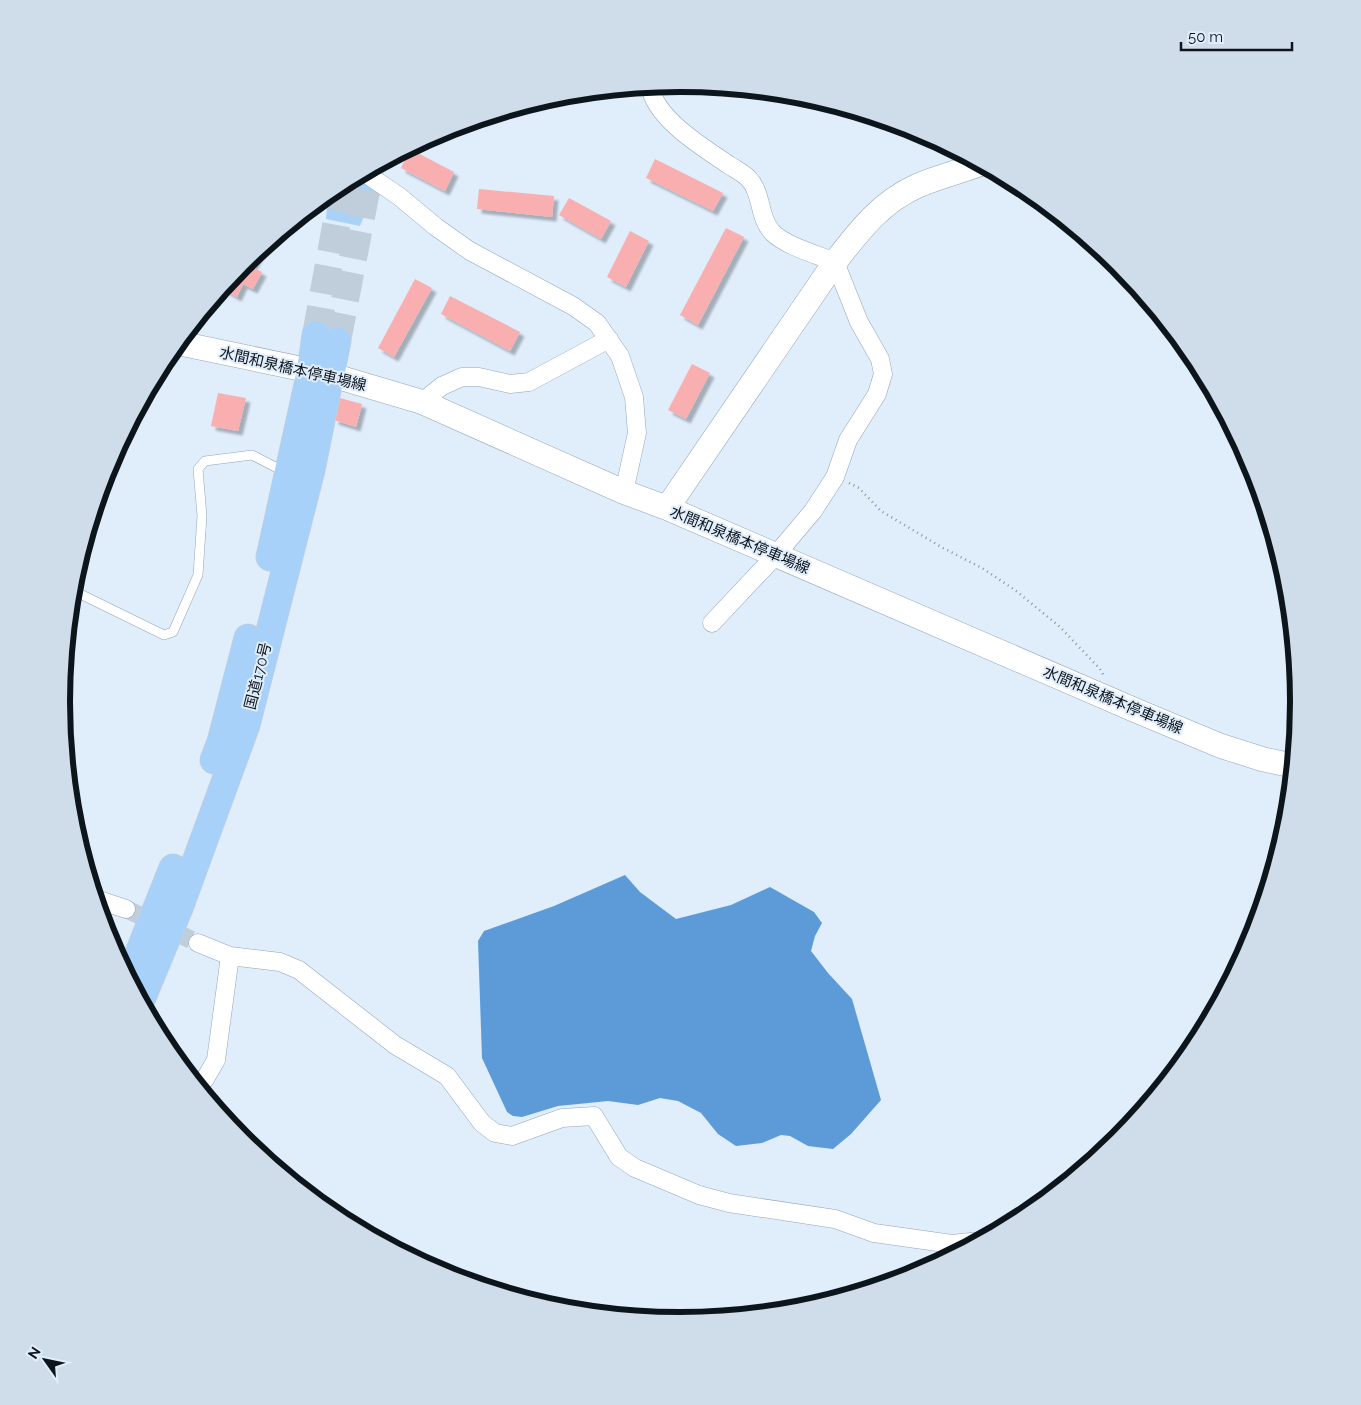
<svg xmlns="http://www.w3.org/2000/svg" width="1361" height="1405" font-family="Raleway,'Noto Sans JP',sans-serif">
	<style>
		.green { fill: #aad1f6 }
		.water { fill: #5c9bd7 }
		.building { fill: #f9aeaf; filter: url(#shadow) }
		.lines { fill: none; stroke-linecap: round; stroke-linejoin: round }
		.street-tunnel { stroke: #c0cdda; stroke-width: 18; stroke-dasharray: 18 9; stroke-linecap: butt }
		.highway-tunnel { stroke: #c0cdda; stroke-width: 28; stroke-dasharray: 28 14; stroke-linecap: butt }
		.lane-casing { stroke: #91a6ba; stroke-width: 10 }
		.street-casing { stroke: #91a6ba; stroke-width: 19 }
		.secondary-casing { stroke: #91a6ba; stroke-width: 25 }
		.highway-casing { stroke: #cfd0d2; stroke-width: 29 }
		.path { stroke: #89949f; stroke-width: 2.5; stroke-dasharray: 1 4; stroke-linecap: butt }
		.lane { stroke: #fff; stroke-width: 9 }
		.street { stroke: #fff; stroke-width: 18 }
		.secondary { stroke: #fff; stroke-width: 24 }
		.highway { stroke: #a8d1f9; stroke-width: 28 }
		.labels { text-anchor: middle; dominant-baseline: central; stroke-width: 4; stroke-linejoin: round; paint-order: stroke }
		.street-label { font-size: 15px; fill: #0d151c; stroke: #e0edfb }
		.rim { fill: none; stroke: #0d151c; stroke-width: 6 }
	</style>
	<defs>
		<filter id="shadow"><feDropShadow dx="4.5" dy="4.5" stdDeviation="1" flood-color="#0004"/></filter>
	</defs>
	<rect width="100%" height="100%" fill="#e0edfb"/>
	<!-- green -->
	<path class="green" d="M 356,177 L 380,195 L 368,206 L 360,226 L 326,219 L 328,195 L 337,187 Z"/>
	<!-- water -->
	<path class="water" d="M 625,875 L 640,892 L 676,919 L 731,905 L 770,887 L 814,912 L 822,923 L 815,936 L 811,951 L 828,973 L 852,999 L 881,1100 L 851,1134 L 833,1149 L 808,1146 L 790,1136 L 781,1135 L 762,1143 L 736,1146 L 718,1134 L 701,1113 L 678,1101 L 660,1098 L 638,1105 L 608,1101 L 558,1106 L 522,1117 L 513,1116 L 507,1112 L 482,1058 L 478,941 L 484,931 L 554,906 Z"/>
	<!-- building -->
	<path class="building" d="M 410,149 L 454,172 L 445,191 L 401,168 Z
		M 655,159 L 723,193 L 713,211 L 646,178 Z
		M 479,189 L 554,196 L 552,217 L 477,209 Z
		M 569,198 L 611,221 L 601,239 L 559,215 Z
		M 726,228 L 744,237 L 698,325 L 680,315 Z
		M 630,231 L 649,241 L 626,287 L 607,277 Z
		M 257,253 L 259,254 L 252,267 L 262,272 L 253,289 L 243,284 L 237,297 L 223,289 L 243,264 Z
		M 415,279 L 432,288 L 394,357 L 378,348 Z
		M 450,296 L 520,332 L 510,351 L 441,314 Z
		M 692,364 L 710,373 L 686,419 L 668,410 Z
		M 218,393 L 246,398 L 238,431 L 211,426 Z
		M 340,398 L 362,404 L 356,427 L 334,420 Z"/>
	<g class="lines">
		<!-- street-tunnel -->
		<path class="street-tunnel" d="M 126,909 L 198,943"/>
		<!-- highway-tunnel -->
		<path class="highway-tunnel" d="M 316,335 L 344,183
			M 337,341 L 370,170"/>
		<defs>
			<path id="lane" d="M 72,590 L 164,635 L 173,632 L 198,575 L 202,516 L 198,469 L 205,461 L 252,455 L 285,472"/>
			<path id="street" d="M 650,86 C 655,119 704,148 729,165 C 735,169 743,173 748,178 C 763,193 758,218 773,233 C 786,246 818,255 835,262 L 859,322 L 880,359 L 883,374 L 877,394 L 848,440 L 835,477 L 813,511 L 775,556 L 712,623
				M 365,173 L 400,197 L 436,227 L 470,251 L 573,306 L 597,323 L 620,356 L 634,397 L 637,433 L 624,492
				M 422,402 L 442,386 L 462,377 L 479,377 L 510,384 L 529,382 L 609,339
				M 96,899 L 126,909
				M 198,943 L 230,956 L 280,962 L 299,970 L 395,1045 L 447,1076 L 482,1123 L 495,1133 L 512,1136 L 562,1118 L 594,1116 L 619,1157 L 635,1168 L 699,1195 L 729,1203 L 835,1219 L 874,1233 L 952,1244 L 980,1241
				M 198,1086 L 205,1079 L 216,1060 L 230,956"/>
			<path id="secondary" d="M 178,343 L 331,375 L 422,402 L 624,492 L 667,508 L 1137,711 L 1221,746 L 1262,759 L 1294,766
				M 667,508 L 835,262 C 859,231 881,202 917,186 C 937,177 959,172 980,164"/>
			<path id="highway" d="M 270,557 L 311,371 L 316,335
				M 214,760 L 221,742 L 248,638
				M 129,978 L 173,868
				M 141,1000 L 179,908 L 246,725 L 311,470 L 337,341"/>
		</defs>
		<!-- lane casing -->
		<use href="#lane" class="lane-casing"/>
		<!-- street casing -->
		<use href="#street" class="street-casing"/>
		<!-- secondary casing -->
		<use href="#secondary" class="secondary-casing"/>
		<!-- highway casing -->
		<use href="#highway" class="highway-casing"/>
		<!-- path -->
		<path class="path" d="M 849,483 L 859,488 L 881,511 L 943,548 L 982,568 L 1015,590 L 1060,627 L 1100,669 L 1104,676"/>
		<!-- lane -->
		<use href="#lane" class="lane"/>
		<!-- street -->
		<use href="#street" class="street"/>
		<!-- secondary -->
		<use href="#secondary" class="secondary"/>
		<!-- highway -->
		<use href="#highway" class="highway"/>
	</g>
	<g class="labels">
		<!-- street labels -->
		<g class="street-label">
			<text transform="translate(293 369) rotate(13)">水間和泉橋本停車場線</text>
			<text transform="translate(740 540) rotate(23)">水間和泉橋本停車場線</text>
			<text transform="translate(258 676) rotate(-76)">国道170号</text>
			<text transform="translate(1113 700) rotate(23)">水間和泉橋本停車場線</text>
		</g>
	</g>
	<!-- crop -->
	<path d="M0 0H1361V1405H0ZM70 702a610 610 0 1 1 1220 0a610 610 0 1 1-1220 0Z" fill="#cfdce9" fill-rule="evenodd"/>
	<path class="rim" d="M70 702a610 610 0 1 1 1220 0a610 610 0 1 1-1220 0Z"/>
	<!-- north arrow -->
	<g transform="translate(45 1360) rotate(303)" stroke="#e0edfb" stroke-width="4" paint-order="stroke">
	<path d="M0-4L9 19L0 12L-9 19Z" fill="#0d151c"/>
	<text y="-8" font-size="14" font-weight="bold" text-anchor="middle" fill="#0d151c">N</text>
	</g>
	<!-- scale -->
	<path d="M1181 42v8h111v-8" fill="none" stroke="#0d151c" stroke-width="2.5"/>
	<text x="1188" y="42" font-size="15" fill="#0d151c" stroke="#e0edfb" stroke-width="4" paint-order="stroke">50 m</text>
</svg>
